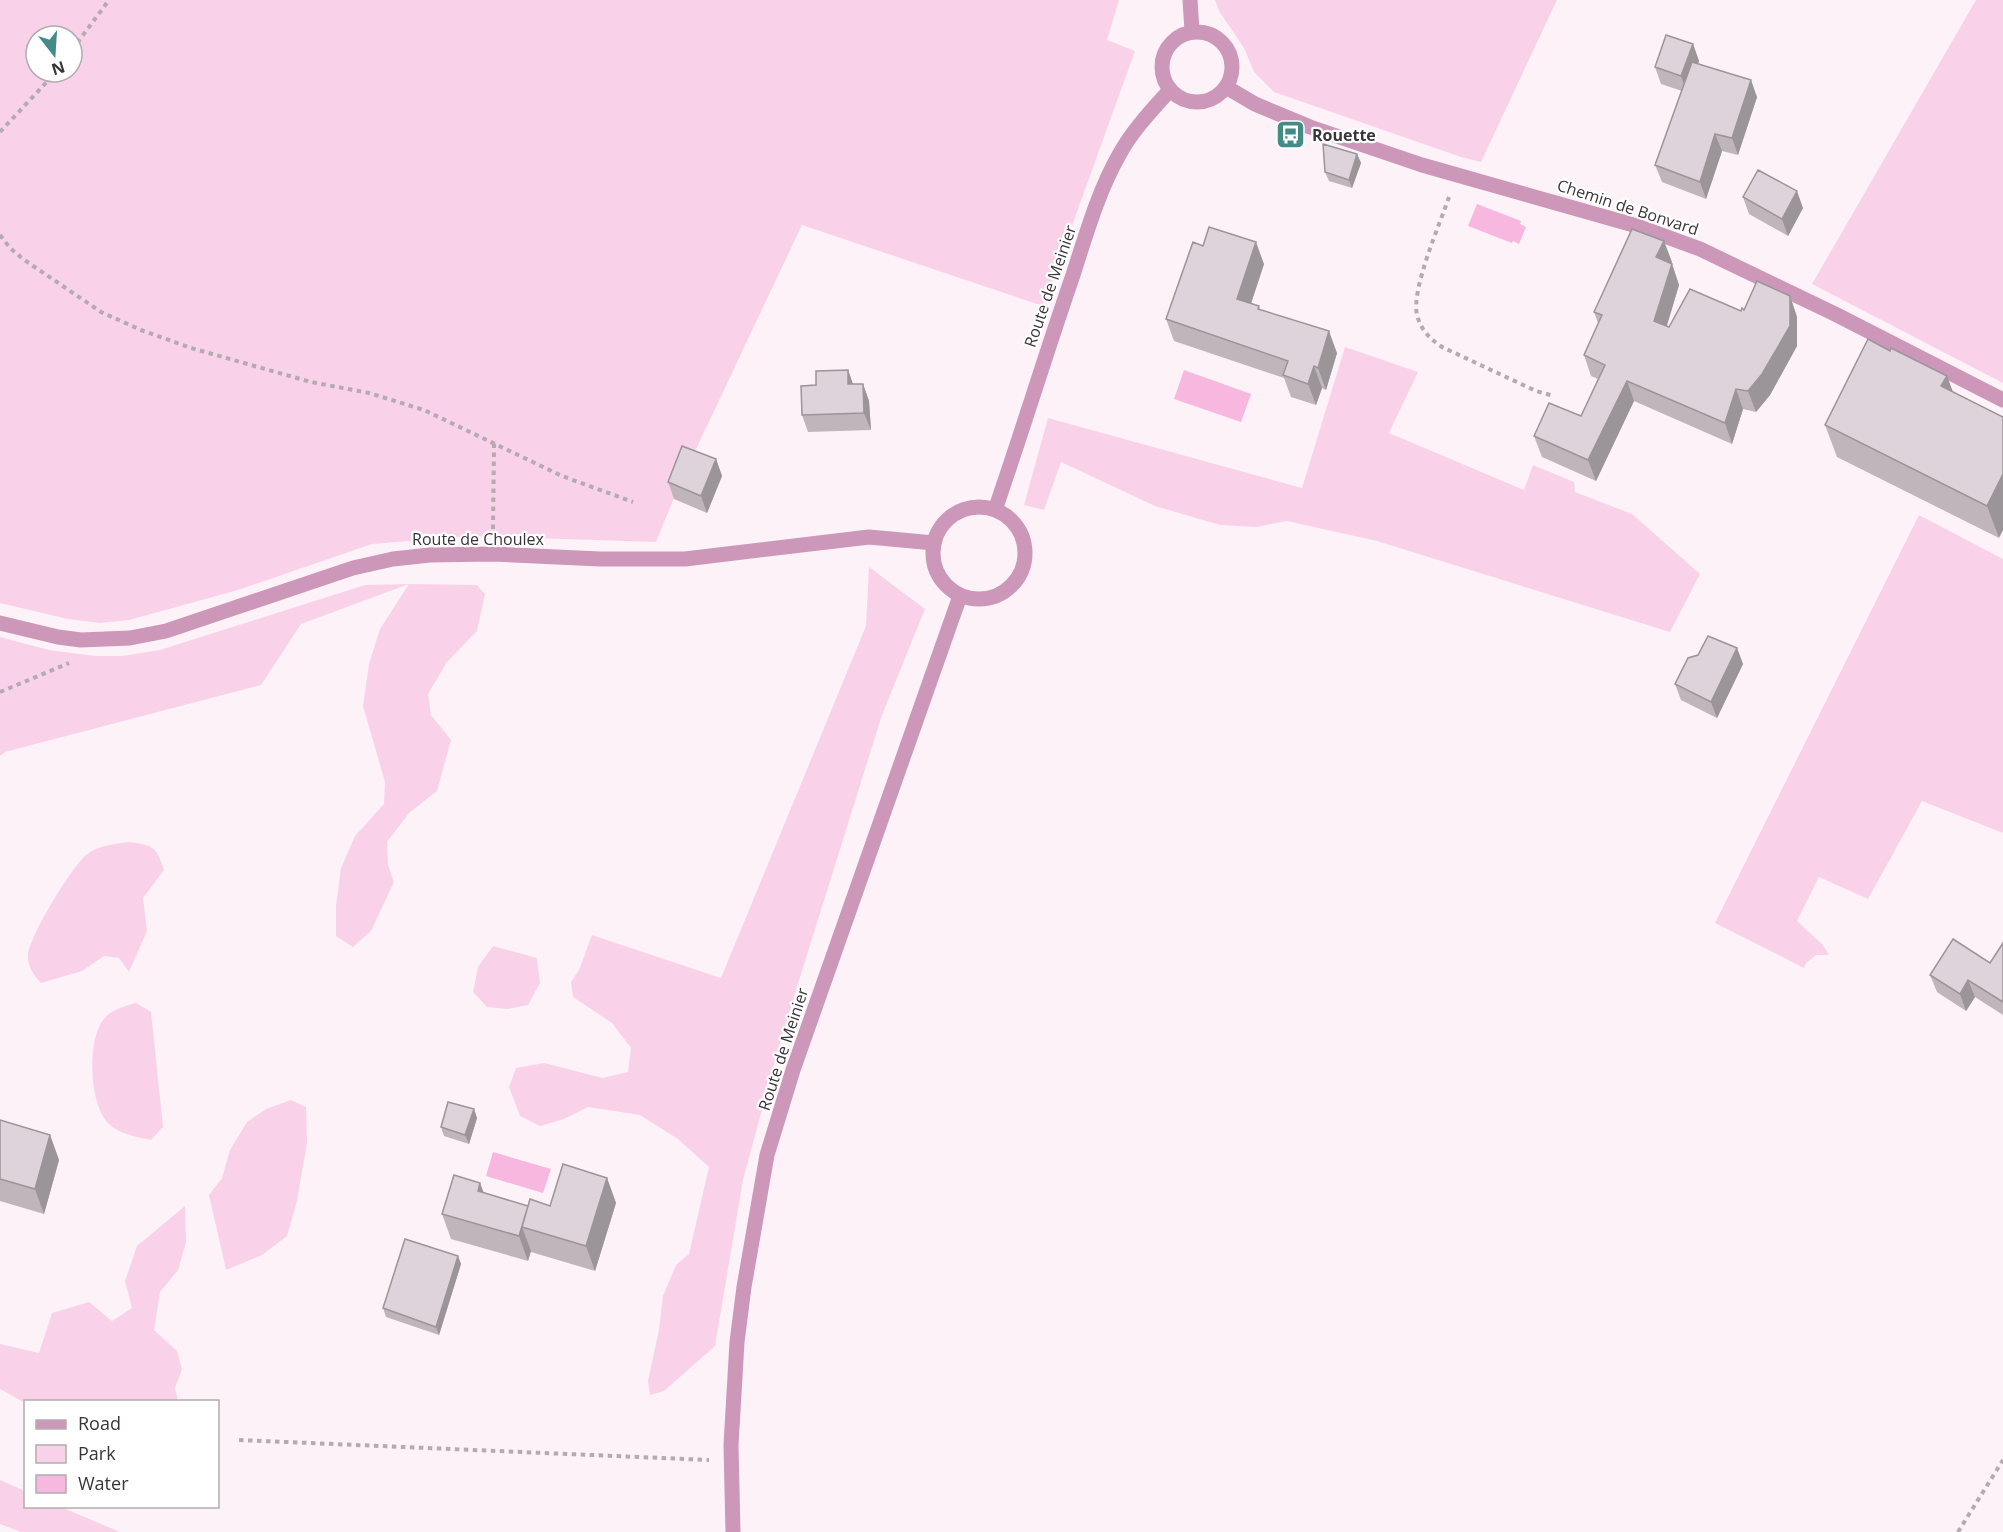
<svg xmlns="http://www.w3.org/2000/svg" width="2003" height="1532" font-family="'Open Sans',sans-serif">
	<style>
		.green { fill: #f9d2ea; fill-rule: evenodd }
		.water { fill: #f7b7df }
		.lines { fill: none; stroke-linecap: round; stroke-linejoin: round }
		.path { stroke: #b3abb0; stroke-width: 4; stroke-dasharray: 4.5 4.5; stroke-linecap: butt }
		.minor { stroke: #cd97b9; stroke-width: 15 }
		.tertiary { stroke: #cd97b9; stroke-width: 15 }
		.wall { fill: #bfb5bb }
		.shaded-wall { fill: #9b9499 }
		.building { fill: #ded3da; stroke: #9b9499; stroke-width: 1.5 }
		.labels { text-anchor: middle; dominant-baseline: central; stroke-width: 4.5; stroke-linejoin: round; paint-order: stroke }
		.poi-label { font-size: 16px; font-weight: bold; fill: #383437; stroke: #fff; text-anchor: start }
		.street-label { font-size: 16px; fill: #383437; stroke: #fff }
	</style>
	<rect width="100%" height="100%" fill="#fdf2f8"/>
	<!-- green -->
	<path class="green" d="M 0,0 L 1119,0 L 1107,40 L 1135,51 L 1043,306 L 802,225 L 680,483 L 656,542 L 470,536 L 372,544 L 238,590 L 129,620 L 100,623 L 68,619 L 0,603 ZM 36,36 L 72,36 L 72,72 L 36,72 Z
		M 1215,0 L 1557,0 L 1481,162 L 1461,157 L 1274,92 L 1254,72 L 1244,48 L 1219,11 Z
		M 1976,0 L 2003,0 L 2003,383 L 1812,284 Z
		M 1345,347 L 1418,372 L 1389,433 L 1524,490 L 1533,465 L 1574,482 L 1575,492 L 1632,514 L 1700,574 L 1670,632 L 1377,541 L 1287,521 L 1256,527 L 1220,525 L 1155,506 L 1061,462 L 1044,510 L 1024,505 L 1048,418 L 1302,488 Z
		M 1919,515 L 2003,559 L 2003,833 L 1922,801 L 1868,899 L 1819,877 L 1797,921 L 1823,945 L 1829,955 L 1816,955 L 1806,963 L 1804,968 L 1715,923 Z
		M 869,567 L 925,609 L 882,715 L 782,1035 L 743,1180 L 715,1346 L 664,1391 L 650,1395 L 648,1381 L 659,1330 L 663,1296 L 676,1265 L 689,1254 L 709,1167 L 678,1139 L 640,1115 L 588,1107 L 564,1119 L 540,1126 L 520,1116 L 509,1087 L 516,1068 L 544,1063 L 603,1078 L 628,1072 L 631,1048 L 612,1023 L 573,997 L 571,982 L 579,970 L 592,935 L 721,978 L 866,626 Z
		M 409,584 L 301,624 L 261,685 L 5,752 L 0,756 L 0,637 L 49,650 L 95,656 L 122,656 L 160,650 L 365,585 L 410,584 L 477,585 L 485,594 L 477,631 L 447,662 L 428,694 L 431,715 L 451,740 L 437,791 L 409,813 L 387,842 L 388,865 L 394,882 L 371,931 L 353,947 L 336,936 L 336,906 L 341,868 L 355,836 L 384,804 L 385,782 L 363,706 L 369,664 L 380,629 Z
		M 129,842 C 153,845 157,847 164,870 L 143,898 L 147,931 L 129,972 L 119,958 L 104,956 L 82,971 L 41,983 C 34,976 27,966 28,955 C 30,935 70,870 85,856 C 97,845 115,844 129,842 Z
		M 493,946 L 537,958 L 540,983 L 528,1005 L 508,1009 L 487,1007 L 473,992 L 478,967 Z
		M 136,1003 L 151,1012 L 163,1127 L 151,1140 C 137,1137 118,1134 108,1123 C 89,1103 87,1041 103,1020 C 110,1010 125,1006 136,1003 Z
		M 291,1100 L 306,1107 L 307,1143 L 297,1201 L 287,1236 L 262,1255 L 226,1270 L 209,1195 L 222,1178 L 230,1150 L 247,1122 L 266,1109 Z
		M 185,1206 L 186,1242 L 178,1270 L 160,1292 L 154,1330 L 177,1351 L 182,1369 L 175,1388 L 178,1401 L 26,1402 L 25,1403 L 0,1389 L 0,1344 L 39,1353 L 52,1313 L 89,1302 L 112,1321 L 132,1308 L 125,1281 L 137,1246 Z
		M 0,1480 L 25,1491 L 26,1506 L 61,1507 L 120,1532 L 21,1532 L 0,1524 Z"/>
	<!-- water -->
	<path class="water" d="M 1477,204 L 1521,221 L 1520,224 L 1526,227 L 1519,244 L 1513,241 L 1512,243 L 1468,226 Z
		M 1184,370 L 1251,394 L 1241,422 L 1174,399 Z
		M 493,1152 L 551,1169 L 543,1193 L 486,1176 Z"/>
	<g class="lines">
		<!-- path -->
		<path class="path" d="M 72,50 L 109,0
			M 0,132 L 56,72
			M 1449,197 C 1440,224 1411,289 1417,315 C 1421,330 1430,339 1442,347 L 1536,391 L 1554,396
			M 0,235 L 10,248 L 23,259 L 101,312 L 141,330 L 191,348 L 311,382 L 369,393 L 424,410 L 562,476 L 633,502
			M 493,529 L 494,444
			M 0,692 L 69,663
			M 239,1440 L 709,1460
			M 1958,1532 L 2003,1460"/>
		<!-- minor -->
		<path class="minor" d="M 1226,87 L 1255,104 L 1310,127 L 1422,165 L 1637,226 L 1700,249 L 1835,314 L 2003,400
			M 0,623 L 58,637 L 81,640 L 130,638 L 166,631 L 353,568 L 393,559 L 430,555 L 493,554 L 600,559 L 685,559 L 869,537 L 934,543"/>
		<!-- tertiary -->
		<path class="tertiary" d="M 1190,0 L 1192,31
			M1162 67a35 35 0 1 1 70 0a35 35 0 1 1-70 0Z
			M933 553a46 46 0 1 1 92 0a46 46 0 1 1-92 0Z
			M 995,510 C 1022,432 1046,353 1073,275 C 1086,235 1098,192 1119,155 C 1132,131 1151,111 1170,90
			M 733,1532 L 731,1445 L 737,1342 L 744,1287 L 767,1155 L 793,1070 L 960,596"/>
	</g>
	<!-- wall -->
	<path class="wall" d="M 1693,44 L 1699,61 L 1698,64 L 1757,97 L 1738,155 L 1722,151 L 1706,199 L 1662,182 L 1655,165 L 1682,91 L 1661,84 L 1655,67 Z
		M 1357,154 L 1361,163 L 1352,188 L 1329,181 L 1325,172 Z
		M 1743,197 L 1803,208 L 1788,236 L 1749,214 Z
		M 1672,262 L 1670,264 L 1672,264 L 1679,285 L 1667,326 L 1669,327 L 1741,311 L 1790,296 L 1797,317 L 1797,346 L 1770,395 L 1756,412 L 1743,409 L 1732,444 L 1634,401 L 1596,481 L 1542,457 L 1534,436 L 1581,416 L 1598,379 L 1591,376 L 1584,355 L 1598,323 L 1594,312 Z
		M 1264,264 L 1251,304 L 1259,306 L 1260,310 L 1337,353 L 1326,390 L 1322,388 L 1316,405 L 1291,397 L 1284,378 L 1174,341 L 1166,319 Z
		M 1890,351 L 1947,376 L 1999,538 L 1837,457 L 1825,425 Z
		M 848,370 L 853,384 L 863,384 L 869,401 L 871,430 L 808,432 L 802,415 L 816,385 Z
		M 716,459 L 722,476 L 707,513 L 674,499 L 668,482 Z
		M 1737,648 L 1743,664 L 1717,718 L 1681,700 L 1675,684 Z
		M 2003,943 L 2003,1015 L 1975,997 L 1966,1011 L 1937,992 L 1930,975 L 1990,963 Z
		M 474,1109 L 477,1118 L 469,1144 L 444,1136 L 441,1127 Z
		M 0,1120 L 50,1135 L 59,1160 L 44,1214 L 0,1201 Z
		M 607,1178 L 616,1203 L 595,1271 L 531,1252 L 531,1251 L 528,1261 L 451,1239 L 442,1214 L 480,1183 L 484,1193 L 528,1206 L 550,1206 Z
		M 458,1256 L 461,1264 L 439,1335 L 386,1317 L 383,1308 Z"/>
	<!-- shaded-wall -->
	<path class="shaded-wall" d="M 1693,44 L 1699,61 L 1687,93 L 1681,76 Z
		M 1751,80 L 1757,97 L 1738,155 L 1732,138 Z
		M 1715,134 L 1722,151 L 1706,199 L 1700,182 Z
		M 1357,154 L 1361,163 L 1352,188 L 1349,180 Z
		M 1797,191 L 1803,208 L 1788,236 L 1782,219 Z
		M 1664,241 L 1672,262 L 1664,278 L 1656,257 Z
		M 1256,242 L 1264,264 L 1245,321 L 1237,299 Z
		M 1672,264 L 1679,285 L 1662,341 L 1654,321 Z
		M 1790,296 L 1797,317 L 1797,346 L 1770,395 L 1756,412 L 1748,391 Z
		M 1329,331 L 1337,353 L 1326,390 L 1318,368 Z
		M 1314,366 L 1322,388 L 1316,405 L 1308,384 Z
		M 848,370 L 854,387 L 848,384 Z
		M 1947,376 L 1959,408 L 1941,386 Z
		M 1627,381 L 1634,401 L 1596,481 L 1588,460 Z
		M 863,384 L 869,401 L 871,430 L 864,413 Z
		M 1736,389 L 1743,409 L 1732,444 L 1725,423 Z
		M 716,459 L 722,476 L 707,513 L 701,496 Z
		M 2003,474 L 2003,530 L 1999,538 L 1987,506 Z
		M 1737,648 L 1743,664 L 1717,718 L 1711,702 Z
		M 1968,980 L 1975,997 L 1966,1011 L 1960,994 Z
		M 474,1109 L 477,1118 L 469,1144 L 465,1135 Z
		M 50,1135 L 59,1160 L 44,1214 L 35,1189 Z
		M 607,1178 L 616,1203 L 595,1271 L 586,1246 Z
		M 480,1183 L 489,1208 L 478,1191 Z
		M 528,1206 L 522,1227 L 531,1251 L 528,1261 L 519,1236 Z
		M 458,1256 L 461,1264 L 439,1335 L 436,1327 Z"/>
	<!-- building -->
	<path class="building" d="M 1666,35 L 1693,44 L 1681,76 L 1655,67 Z
		M 1692,62 L 1751,80 L 1732,138 L 1715,134 L 1700,182 L 1655,165 Z
		M 1323,144 L 1357,154 L 1349,180 L 1325,172 Z
		M 1758,170 L 1797,191 L 1782,219 L 1743,197 Z
		M 1209,227 L 1256,242 L 1237,299 L 1259,306 L 1258,309 L 1329,331 L 1318,368 L 1314,366 L 1308,384 L 1283,375 L 1288,361 L 1166,319 L 1193,242 L 1203,246 Z
		M 1632,229 L 1664,241 L 1656,257 L 1672,264 L 1654,321 L 1669,327 L 1690,289 L 1741,311 L 1742,308 L 1744,310 L 1757,281 L 1790,296 L 1790,326 L 1762,374 L 1748,391 L 1736,389 L 1725,423 L 1627,381 L 1588,460 L 1534,436 L 1549,403 L 1581,416 L 1605,365 L 1584,355 L 1602,315 L 1594,312 Z
		M 1868,339 L 1890,351 L 1891,348 L 1947,376 L 1941,386 L 2003,417 L 2003,474 L 1987,506 L 1825,425 Z
		M 848,370 L 848,384 L 863,384 L 864,413 L 802,415 L 801,386 L 816,385 L 816,371 Z
		M 682,446 L 716,459 L 701,496 L 668,482 Z
		M 1708,636 L 1737,648 L 1711,702 L 1675,684 L 1688,658 L 1698,655 Z
		M 1953,939 L 1990,963 L 2003,943 L 2003,1002 L 1968,980 L 1960,994 L 1930,975 Z
		M 448,1102 L 474,1109 L 465,1135 L 441,1127 Z
		M 0,1120 L 50,1135 L 35,1189 L 0,1179 Z
		M 563,1164 L 607,1178 L 586,1246 L 522,1227 L 530,1199 L 550,1206 Z
		M 454,1175 L 480,1183 L 478,1191 L 528,1206 L 519,1236 L 442,1214 Z
		M 405,1239 L 458,1256 L 436,1327 L 383,1308 Z"/>
	<!-- icons -->
	<defs>
		<symbol id="bus-square" viewBox="-11 -11 22 22"><rect x="-9" y="-9" width="18" height="18" rx="4" fill="#438b87" stroke="#fff"/><path d="M-5-6H5V4H4V6H2V4H-2V6H-4V4H-5ZM-3.5-4V0h7V-4ZM-3.5 1.2v1.5H-2V1.2ZM2 1.2v1.5H3.5V1.2Z" fill="#fff"/></symbol>
	</defs>
	<g fill-rule="evenodd">
		<use href="#bus-square" x="1274" y="118" width="33" height="33"/>
	</g>
	<g class="labels">
		<!-- poi labels -->
		<g class="poi-label">
			<text x="1312" y="135">Rouette</text>
		</g>
		<!-- street labels -->
		<g class="street-label">
			<text transform="translate(1628 207) rotate(18)">Chemin de Bonvard</text>
			<text transform="translate(1050 286) rotate(-71)">Route de Meinier</text>
			<text x="478" y="539">Route de Choulex</text>
			<text transform="translate(783 1049) rotate(-72)">Route de Meinier</text>
		</g>
	</g>
	<!-- legend -->
	<rect x="24" y="1400" width="195" height="108" fill="#ffffff" stroke="#afaeaf" stroke-width="1.5"/>
	<rect x="36" y="1420" width="30" height="9" fill="#cd97b9" stroke="#afaeaf" stroke-width="1.5"/>
	<text x="78" y="1430" font-size="18" fill="#383437">Road</text>
	<rect x="36" y="1445" width="30" height="18" fill="#f9d2ea" stroke="#afaeaf" stroke-width="1.5"/>
	<text x="78" y="1460" font-size="18" fill="#383437">Park</text>
	<rect x="36" y="1475" width="30" height="18" fill="#f7b7df" stroke="#afaeaf" stroke-width="1.5"/>
	<text x="78" y="1490" font-size="18" fill="#383437">Water</text>
	<!-- north arrow -->
	<g transform="translate(54 54) rotate(163)"><circle r="28" fill="#ffffff" stroke="#afaeaf" stroke-width="1.5"/>
	<path d="M0-4.5L10 22L0 15L-10 22Z" fill="#438b87"/>
	<text y="-9" font-size="16" font-weight="bold" text-anchor="middle" fill="#383437">N</text>
	</g>
</svg>
